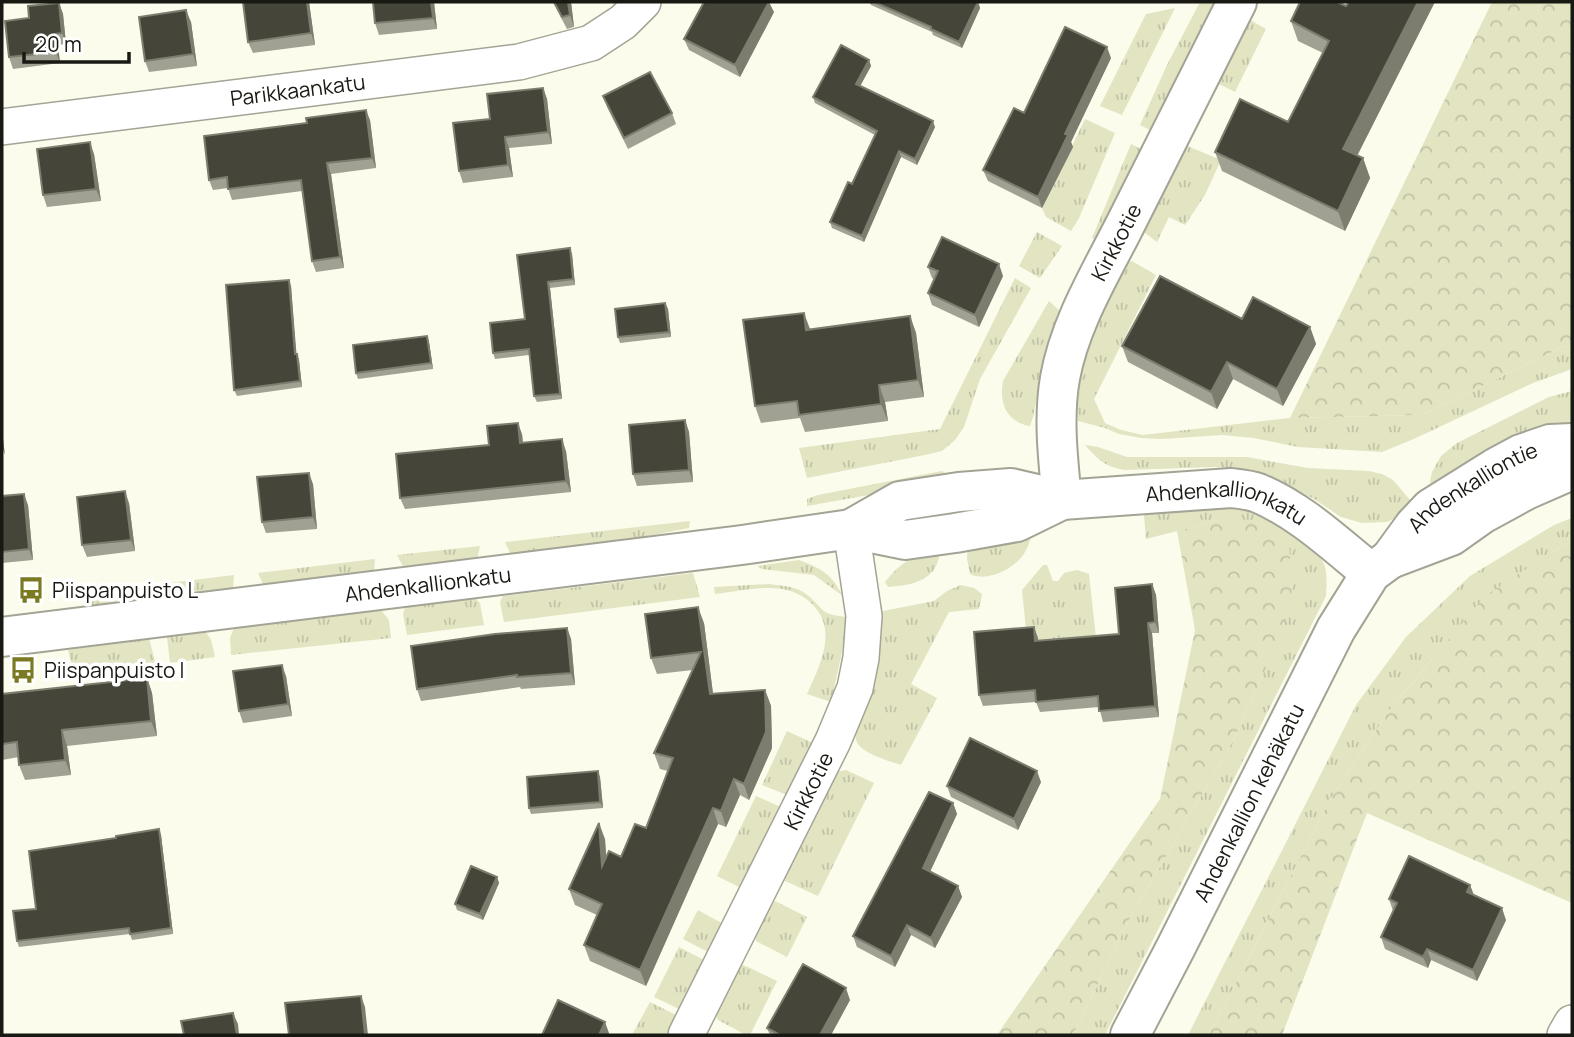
<svg xmlns="http://www.w3.org/2000/svg" width="1574" height="1037" font-family="Manrope,sans-serif">
	<style>
		.grass { fill: url(#grass-tufts) }
		.forest { fill: url(#forest-crowns) }
		.lines { fill: none; stroke-linecap: round; stroke-linejoin: round }
		.street-casing { stroke: #a3a495; stroke-width: 38 }
		.secondary-casing { stroke: #a3a495; stroke-width: 42 }
		.street { stroke: #fff; stroke-width: 35 }
		.secondary { stroke: #fff; stroke-width: 38 }
		.wall { fill: #a0a192 }
		.shaded-wall { fill: #7c7d6e }
		.building { fill: #454639; stroke: #7c7d6e; stroke-width: 2 }
		.labels { text-anchor: middle; dominant-baseline: central; stroke-width: 7; stroke-linejoin: round; paint-order: stroke }
		.street-label { font-size: 21px; fill: #191913; stroke: #fff }
		.poi-label { font-size: 21px; fill: #191913; stroke: #fff; text-anchor: start }
	</style>
	<defs>
		<pattern id="grass-tufts" width="24" height="20" patternUnits="userSpaceOnUse" patternTransform="scale(1.75)"><rect width="24" height="20" fill="#e2e4c2"/><path d="M3 7l-1-3M5 7V3M7 7l1-3M15 17l-1-3M17 17v-4M19 17l1-3" fill="none" stroke="#c1c3a6"/></pattern>
		<pattern id="forest-crowns" width="20" height="18" patternUnits="userSpaceOnUse" patternTransform="scale(1.75)"><rect width="20" height="18" fill="#e2e4c2"/><path d="M2 6a3 3 0 1 1 6 0M12 15a3 3 0 1 1 6 0" fill="none" stroke="#c1c3a6"/></pattern>
	</defs>
	<rect width="100%" height="100%" fill="#fbfceb"/>
	<!-- grass -->
	<path class="grass" d="M 1200,2 L 1216,2 L 1152,131 L 1140,125 L 1167,65 Z
		M 1175,8 L 1122,115 L 1100,106 L 1146,14 Z
		M 1247,18 L 1266,29 L 1235,92 L 1215,82 Z
		M 1085,119 L 1115,133 L 1079,218 L 1071,231 L 1046,217 L 1042,208 Z
		M 1131,144 L 1143,150 L 1097,240 L 1092,238 Z
		M 1185,145 L 1221,160 L 1205,195 L 1185,225 L 1169,217 L 1157,242 L 1141,230 Z
		M 1037,232 L 1062,246 L 1040,278 L 1019,266 Z
		M 1132,261 L 1156,275 L 1094,399 L 1105,423 L 1121,430 L 1143,435 L 1289,418 L 1422,415 L 1562,347 L 1572,346 L 1572,369 L 1533,383 L 1416,438 L 1382,452 L 1298,447 L 1254,438 L 1222,435 L 1162,439 L 1141,438 L 1119,434 L 1105,428 L 1078,421 C 1072,366 1100,313 1123,265 Z
		M 1015,278 L 1031,288 L 980,379 L 964,427 L 955,440 L 942,451 L 925,455 L 807,478 L 799,448 L 940,429 Z
		M 1049,301 L 1061,312 L 1042,372 L 1033,417 L 1030,426 C 1006,422 999,403 1003,381 Z
		M 1572,391 L 1572,428 L 1435,492 L 1430,482 L 1432,472 L 1441,456 L 1457,443 L 1549,397 Z
		M 1085,445 L 1098,447 L 1127,457 L 1247,457 L 1308,468 L 1369,471 L 1382,474 L 1393,480 L 1411,501 L 1406,513 L 1387,522 L 1362,523 L 1341,517 L 1314,499 L 1275,478 L 1244,469 L 1215,467 L 1125,470 C 1106,467 1098,460 1085,445 Z
		M 942,471 L 946,474 L 948,481 L 807,506 L 807,499 L 818,495 Z
		M 1202,506 C 1247,508 1277,514 1310,548 C 1314,552 1322,558 1324,564 C 1328,574 1326,586 1326,596 L 1105,1035 L 1073,1035 L 1129,920 L 1233,741 L 1268,663 L 1220,520 L 1146,539 L 1144,515 Z
		M 1572,518 L 1572,541 L 1552,552 L 1433,658 L 1388,712 L 1330,800 L 1209,1035 L 1188,1035 L 1356,705 L 1406,637 L 1470,576 L 1554,525 Z
		M 690,521 L 689,528 L 617,542 L 511,555 L 505,542 Z
		M 1032,535 C 1030,540 1028,547 1025,552 C 1016,568 988,583 970,574 L 967,559 L 968,543 Z
		M 480,546 L 477,560 L 404,568 L 397,555 Z
		M 940,549 C 939,580 914,585 888,587 L 885,582 C 905,558 911,558 940,549 Z
		M 375,559 L 374,573 L 264,586 L 258,573 Z
		M 799,560 C 823,569 831,574 843,596 L 814,575 L 762,569 L 757,566 Z
		M 1043,565 L 1047,565 L 1053,581 L 1058,581 L 1064,573 L 1077,570 L 1089,574 L 1097,647 L 1039,652 L 1038,638 L 1027,639 L 1022,590 Z
		M 693,573 L 700,597 L 504,622 L 500,602 L 503,596 Z
		M 234,575 L 233,590 L 91,607 L 89,593 Z
		M 770,584 C 781,586 793,586 803,592 C 824,605 815,614 846,617 L 844,643 L 831,702 L 807,694 C 819,667 839,630 812,604 C 800,592 786,588 768,588 C 751,588 732,592 715,594 L 714,587 Z
		M 961,585 L 974,588 L 982,594 L 979,609 L 949,612 L 911,684 L 937,698 L 901,765 C 889,761 865,754 858,744 C 851,735 861,717 864,707 C 874,676 879,644 883,611 L 934,601 L 947,591 Z
		M 475,598 L 480,603 L 484,625 L 407,635 L 403,614 L 405,607 Z
		M 381,610 L 389,620 L 391,638 L 231,655 L 230,638 L 234,628 Z
		M 206,632 L 211,640 L 215,657 L 170,663 L 167,637 Z
		M 149,638 L 156,665 L 74,675 L 68,650 Z
		M 787,731 L 813,743 L 787,795 L 762,785 Z
		M 846,770 L 874,783 L 818,896 L 783,880 L 835,772 Z
		M 756,796 L 781,807 L 741,888 L 717,876 Z
		M 775,901 L 807,917 L 787,957 L 756,941 L 755,933 Z
		M 698,910 L 723,924 L 708,952 L 683,939 Z
		M 679,947 L 704,960 L 679,1009 L 654,997 Z
		M 739,964 L 748,967 L 777,981 L 750,1035 L 746,1035 L 718,1020 L 714,1012 Z
		M 650,1002 L 676,1015 L 666,1035 L 632,1035 Z"/>
	<!-- forest -->
	<path class="forest" d="M 1492,2 L 1572,2 L 1572,346 L 1562,347 L 1422,415 L 1290,418 Z
		M 1220,520 L 1259,523 L 1289,539 L 1292,599 L 1268,663 L 1233,741 L 1129,920 L 1073,1035 L 997,1035 L 1160,799 L 1195,630 L 1177,531 Z
		M 1572,541 L 1572,903 L 1367,813 L 1282,1035 L 1209,1035 L 1330,800 L 1388,712 L 1485,596 L 1552,552 Z"/>
	<g class="lines">
		<defs>
			<g id="street">
				<path id="s1" d="M 2,127 L 519,62 L 591,43 L 623,22 L 643,2"/>
				<path id="s2" d="M 686,1035 L 833,741 L 855,688 L 861,658 L 864,616 L 851,529"/>
				<path d="M 1565,1035 L 1572,1023"/>
			</g>
			<g id="secondary">
				<path id="s3" d="M 1062,500 C 1058,459 1053,418 1060,378 C 1070,322 1102,271 1127,221 C 1164,148 1201,75 1237,2"/>
				<path id="s4" d="M 851,529 L 900,501 L 959,492 L 1011,488 L 1062,500 L 1231,488 C 1240,489 1250,490 1258,493 C 1301,511 1335,544 1371,573"/>
				<path id="s5" d="M 1390,559 L 1414,526 L 1431,508 L 1495,468 L 1521,454 L 1550,444 L 1572,443"/>
				<path id="s6" d="M 2,637 L 742,545 L 851,529 L 905,540 L 955,533 L 1017,522 L 1062,500"/>
				<path id="s7" d="M 1130,1035 L 1175,949 L 1336,629 L 1371,573 L 1390,559 L 1451,536 L 1482,514 L 1526,490 L 1572,470"/>
			</g>
		</defs>
		<!-- street casing -->
		<use href="#street" class="street-casing"/>
		<!-- secondary casing -->
		<use href="#secondary" class="secondary-casing"/>
		<!-- street -->
		<use href="#street" class="street"/>
		<!-- secondary -->
		<use href="#secondary" class="secondary"/>
	</g>
	<!-- wall -->
	<path class="wall" d="M 309,2 L 315,45 L 253,53 L 248,42 Z
		M 373,2 L 434,2 L 437,29 L 379,35 L 375,23 Z
		M 553,2 L 571,2 L 574,27 L 567,29 Z
		M 869,2 L 978,2 L 980,8 L 962,48 L 933,35 L 932,32 L 871,5 Z
		M 1337,2 L 1357,155 L 1363,158 L 1370,178 L 1345,231 L 1222,171 L 1215,152 L 1288,122 L 1323,53 L 1298,41 L 1291,21 Z
		M 59,3 L 63,14 L 66,44 L 58,45 L 60,63 L 13,69 L 9,57 L 29,18 Z
		M 774,12 L 740,77 L 689,50 L 684,39 Z
		M 191,22 L 197,66 L 149,72 L 145,61 Z
		M 1111,58 L 1071,142 L 1073,147 L 1042,208 L 988,181 L 983,170 L 1024,113 Z
		M 869,60 L 871,66 L 860,86 L 935,127 L 917,165 L 901,157 L 864,242 L 832,228 L 830,222 L 852,184 L 875,135 L 815,103 L 813,97 Z
		M 543,88 L 547,99 L 552,144 L 509,148 L 513,177 L 463,183 L 459,171 L 490,119 Z
		M 603,96 L 672,113 L 676,124 L 628,149 L 607,107 Z
		M 370,120 L 376,168 L 331,174 L 344,268 L 316,272 L 312,261 L 302,191 L 232,200 L 228,188 L 213,190 L 209,180 Z
		M 94,154 L 101,201 L 47,207 L 43,195 Z
		M 572,254 L 575,285 L 550,288 L 562,399 L 537,402 L 534,396 L 529,355 L 495,359 L 493,353 L 525,319 L 517,255 Z
		M 928,267 L 1003,276 L 979,327 L 932,305 L 928,293 L 934,279 L 932,278 Z
		M 291,286 L 296,354 L 299,360 L 302,387 L 237,396 L 234,390 Z
		M 665,303 L 668,309 L 671,337 L 620,343 L 618,337 Z
		M 910,316 L 916,333 L 924,397 L 885,402 L 888,421 L 805,432 L 800,418 L 761,423 L 755,406 L 810,329 Z
		M 1310,327 L 1316,344 L 1283,406 L 1233,379 L 1217,409 L 1128,362 L 1122,346 Z
		M 427,336 L 429,342 L 433,369 L 358,379 L 356,373 Z
		M 685,420 L 689,432 L 693,482 L 637,486 L 633,474 Z
		M 522,434 L 523,443 L 566,451 L 571,492 L 405,509 L 400,498 L 489,445 Z
		M 313,484 L 317,529 L 266,533 L 262,522 Z
		M 2,496 L 28,505 L 33,560 L 2,563 Z
		M 129,503 L 135,551 L 87,557 L 82,545 Z
		M 1152,584 L 1156,595 L 1159,633 L 1152,633 L 1159,717 L 1103,722 L 1099,707 L 1040,712 L 1036,702 L 983,706 L 979,695 L 1038,638 L 1038,641 L 1119,634 Z
		M 704,623 L 713,693 L 765,690 L 771,706 L 772,748 L 749,800 L 740,795 L 726,827 L 718,824 L 646,986 L 590,961 L 584,945 L 597,915 L 575,905 L 569,889 L 605,839 L 606,858 L 621,857 L 646,828 L 668,771 L 660,769 L 654,753 L 693,670 L 657,674 L 651,658 Z
		M 567,628 L 571,639 L 575,685 L 521,689 L 520,687 L 421,701 L 417,689 Z
		M 286,676 L 292,716 L 243,723 L 239,711 Z
		M 147,678 L 152,693 L 157,736 L 67,746 L 71,775 L 25,780 L 19,765 L 19,757 L 2,760 L 2,694 Z
		M 600,777 L 603,808 L 531,814 L 529,808 Z
		M 1041,782 L 1018,830 L 951,797 L 947,786 Z
		M 953,803 L 957,814 L 930,872 L 958,886 L 962,897 L 935,948 L 911,935 L 895,967 L 857,947 L 853,936 Z
		M 161,835 L 173,934 L 132,940 L 130,934 L 19,947 L 17,941 L 36,909 Z
		M 497,877 L 499,883 L 483,920 L 457,910 L 455,904 Z
		M 1470,885 L 1474,895 L 1506,920 L 1477,981 L 1431,960 L 1428,968 L 1385,949 L 1381,937 L 1393,911 L 1389,899 Z
		M 850,1000 L 831,1035 L 770,1035 L 767,1028 Z"/>
	<!-- shaded-wall -->
	<path class="shaded-wall" d="M 307,2 L 309,2 L 315,45 L 311,33 Z
		M 431,2 L 434,2 L 437,29 L 433,18 Z
		M 568,2 L 571,2 L 574,27 L 570,15 Z
		M 769,2 L 774,12 L 740,77 L 735,65 Z
		M 978,2 L 980,8 L 962,48 L 959,42 Z
		M 1418,2 L 1435,2 L 1351,168 L 1343,149 Z
		M 59,3 L 63,14 L 66,44 L 62,33 Z
		M 186,10 L 191,22 L 197,66 L 193,54 Z
		M 54,34 L 58,45 L 60,63 L 56,52 Z
		M 1107,47 L 1111,58 L 1071,142 L 1073,147 L 1042,208 L 1038,197 L 1065,134 Z
		M 869,60 L 871,66 L 858,90 L 856,84 Z
		M 543,88 L 547,99 L 552,144 L 548,132 Z
		M 366,110 L 370,120 L 376,168 L 372,158 Z
		M 933,121 L 935,127 L 917,165 L 915,159 Z
		M 505,137 L 509,148 L 513,177 L 508,165 Z
		M 90,142 L 94,154 L 101,201 L 96,189 Z
		M 899,151 L 901,157 L 864,242 L 862,236 Z
		M 1363,158 L 1370,178 L 1345,231 L 1338,211 Z
		M 327,163 L 331,174 L 344,268 L 340,257 Z
		M 570,248 L 572,254 L 575,285 L 573,279 Z
		M 999,264 L 1003,276 L 979,327 L 975,315 Z
		M 289,280 L 291,286 L 297,360 L 295,354 Z
		M 548,282 L 550,288 L 562,399 L 560,394 Z
		M 665,303 L 668,309 L 671,337 L 669,332 Z
		M 804,313 L 810,329 L 806,330 Z
		M 910,316 L 916,333 L 924,397 L 918,380 Z
		M 1310,327 L 1316,344 L 1283,406 L 1277,389 Z
		M 427,336 L 429,342 L 433,369 L 431,363 Z
		M 297,354 L 299,360 L 302,387 L 300,381 Z
		M 1227,362 L 1233,379 L 1217,409 L 1211,392 Z
		M 879,385 L 885,402 L 888,421 L 881,404 Z
		M 685,420 L 689,432 L 693,482 L 689,470 Z
		M 518,423 L 522,434 L 524,455 L 520,443 Z
		M 2,430 L 5,455 L 2,447 Z
		M 562,439 L 566,451 L 571,492 L 566,481 Z
		M 309,473 L 313,484 L 317,529 L 313,517 Z
		M 125,491 L 129,503 L 135,551 L 131,540 Z
		M 24,494 L 28,505 L 33,560 L 29,549 Z
		M 1152,584 L 1156,595 L 1159,633 L 1155,622 Z
		M 698,607 L 704,623 L 715,710 L 710,694 Z
		M 1148,623 L 1152,633 L 1159,717 L 1155,706 Z
		M 1034,627 L 1038,638 L 1039,652 L 1035,641 Z
		M 567,628 L 571,639 L 575,685 L 571,673 Z
		M 282,665 L 286,676 L 292,716 L 288,704 Z
		M 147,678 L 152,693 L 157,736 L 151,721 Z
		M 765,690 L 771,706 L 772,748 L 749,800 L 744,784 Z
		M 62,730 L 67,746 L 71,775 L 65,760 Z
		M 598,771 L 600,777 L 603,808 L 600,802 Z
		M 1037,771 L 1041,782 L 1018,830 L 1014,819 Z
		M 734,779 L 740,795 L 726,827 L 721,811 Z
		M 953,803 L 957,814 L 927,878 L 923,868 Z
		M 713,808 L 718,824 L 646,986 L 640,970 Z
		M 599,823 L 605,839 L 608,882 L 602,866 Z
		M 159,829 L 161,835 L 173,934 L 171,928 Z
		M 497,877 L 499,883 L 483,920 L 480,914 Z
		M 1470,885 L 1474,896 L 1467,892 Z
		M 958,886 L 962,897 L 935,948 L 931,938 Z
		M 1502,908 L 1506,920 L 1477,981 L 1473,970 Z
		M 907,925 L 911,935 L 895,967 L 891,956 Z
		M 1427,949 L 1431,960 L 1428,968 L 1423,957 Z
		M 846,988 L 850,1000 L 831,1035 L 820,1035 Z
		M 361,996 L 365,1007 L 368,1035 L 365,1035 Z
		M 233,1013 L 238,1024 L 239,1035 L 237,1035 Z
		M 605,1022 L 609,1033 L 609,1035 L 599,1035 Z"/>
	<!-- building -->
	<path class="building" d="M 243,2 L 307,2 L 311,33 L 248,42 Z
		M 373,2 L 431,2 L 433,18 L 375,23 Z
		M 554,2 L 568,2 L 570,15 L 562,17 Z
		M 704,2 L 769,2 L 735,65 L 684,39 Z
		M 874,2 L 978,2 L 959,42 L 931,29 L 931,27 Z
		M 1300,2 L 1337,2 L 1346,6 L 1349,2 L 1418,2 L 1343,149 L 1363,158 L 1338,211 L 1215,152 L 1240,99 L 1288,122 L 1329,41 L 1291,21 Z
		M 59,3 L 62,33 L 54,34 L 56,52 L 9,57 L 5,21 L 29,18 L 28,6 Z
		M 186,10 L 193,54 L 145,61 L 139,17 Z
		M 1065,27 L 1107,47 L 1065,134 L 1068,135 L 1038,197 L 983,170 L 1014,108 L 1024,113 Z
		M 841,45 L 869,60 L 856,84 L 933,121 L 915,159 L 899,151 L 862,236 L 830,222 L 848,182 L 852,184 L 877,131 L 813,97 Z
		M 650,72 L 672,113 L 624,138 L 603,96 Z
		M 543,88 L 548,132 L 505,137 L 508,165 L 459,171 L 453,123 L 490,119 L 487,94 Z
		M 366,110 L 372,158 L 327,163 L 340,257 L 312,261 L 301,180 L 228,189 L 227,177 L 209,180 L 204,136 L 307,123 L 306,118 Z
		M 90,142 L 96,189 L 43,195 L 37,149 Z
		M 942,237 L 999,264 L 975,315 L 928,293 L 938,271 L 928,267 Z
		M 570,248 L 573,279 L 548,282 L 560,394 L 534,396 L 529,349 L 493,353 L 490,323 L 525,319 L 517,255 Z
		M 1160,276 L 1242,319 L 1253,297 L 1310,327 L 1277,389 L 1227,362 L 1211,392 L 1122,346 Z
		M 289,280 L 295,354 L 297,354 L 300,381 L 234,390 L 226,285 Z
		M 665,303 L 669,332 L 618,337 L 615,309 Z
		M 804,313 L 806,330 L 910,316 L 918,380 L 879,385 L 881,404 L 799,415 L 797,401 L 755,406 L 743,320 Z
		M 427,336 L 431,363 L 356,373 L 353,345 Z
		M 685,420 L 689,470 L 633,474 L 629,425 Z
		M 518,423 L 520,443 L 562,439 L 566,481 L 400,498 L 396,454 L 489,445 L 487,426 Z
		M 309,473 L 313,517 L 262,522 L 257,477 Z
		M 125,491 L 131,540 L 82,545 L 77,497 Z
		M 24,494 L 29,549 L 2,552 L 2,496 Z
		M 1152,584 L 1155,622 L 1148,623 L 1155,706 L 1099,711 L 1098,696 L 1036,702 L 1035,690 L 979,695 L 974,632 L 1034,627 L 1035,641 L 1119,634 L 1115,588 Z
		M 698,607 L 710,694 L 765,690 L 766,732 L 744,784 L 734,779 L 721,811 L 713,808 L 640,970 L 584,945 L 602,904 L 569,889 L 599,823 L 602,866 L 609,851 L 621,857 L 635,824 L 646,828 L 673,758 L 654,753 L 701,652 L 651,658 L 645,614 Z
		M 567,628 L 571,673 L 517,677 L 517,675 L 417,689 L 411,646 L 495,634 Z
		M 282,665 L 288,704 L 239,711 L 233,671 Z
		M 147,678 L 151,721 L 62,730 L 65,760 L 19,765 L 17,742 L 2,744 L 2,694 Z
		M 970,738 L 1037,771 L 1014,819 L 947,786 Z
		M 598,771 L 600,802 L 529,808 L 527,777 Z
		M 929,792 L 953,803 L 923,868 L 958,886 L 931,938 L 907,925 L 891,956 L 853,936 Z
		M 159,829 L 171,928 L 130,934 L 129,928 L 17,941 L 13,911 L 36,909 L 29,851 L 116,838 L 116,836 Z
		M 1409,856 L 1470,885 L 1467,892 L 1502,908 L 1473,970 L 1427,949 L 1423,957 L 1381,937 L 1397,903 L 1389,899 Z
		M 471,866 L 497,877 L 480,914 L 455,904 Z
		M 803,964 L 846,988 L 820,1035 L 780,1035 L 767,1028 Z
		M 361,996 L 365,1035 L 289,1035 L 285,1003 Z
		M 558,1000 L 605,1022 L 599,1035 L 542,1035 Z
		M 233,1013 L 237,1035 L 184,1035 L 181,1021 Z"/>
	<!-- icons -->
	<defs>
		<symbol id="bus-bare" viewBox="-9 -9 18 18"><path d="M-5-6H5V4H4V6H2V4H-2V6H-4V4H-5ZM-3.5-4V0h7V-4ZM-3.5 1.2v1.5H-2V1.2ZM2 1.2v1.5H3.5V1.2Z" fill="#7a7a22" stroke="#fff" stroke-width="2.5" paint-order="stroke"/></symbol>
	</defs>
	<g fill-rule="evenodd">
		<use href="#bus-bare" x="12" y="571" width="38" height="38"/>
		<use href="#bus-bare" x="4" y="651" width="38" height="38"/>
	</g>
	<g class="labels">
		<!-- street labels -->
		<g class="street-label">
			<text stroke="none"><textPath href="#s1" startOffset="298">Parikkaankatu</textPath></text>
			<text stroke="none"><textPath href="#s3" startOffset="270">Kirkkotie</textPath></text>
			<text stroke="none"><textPath href="#s5" startOffset="112">Ahdenkalliontie</textPath></text>
			<text stroke="none"><textPath href="#s4" startOffset="388">Ahdenkallionkatu</textPath></text>
			<text stroke="none"><textPath href="#s6" startOffset="429">Ahdenkallionkatu</textPath></text>
			<text stroke="none"><textPath href="#s2" startOffset="273">Kirkkotie</textPath></text>
			<text stroke="none"><textPath href="#s7" startOffset="261">Ahdenkallion kehäkatu</textPath></text>
		</g>
		<!-- poi labels -->
		<g class="poi-label">
			<text x="52" y="590">Piispanpuisto L</text>
			<text x="44" y="670">Piispanpuisto I</text>
		</g>
	</g>
	<!-- border -->
	<rect width="1574" height="1037" fill="none" stroke="#191913" stroke-width="7"/>
	<!-- scale -->
	<path d="M24 52v10h105v-10" fill="none" stroke="#191913" stroke-width="3.5"/>
	<text x="35" y="52" font-size="21" fill="#191913" stroke="#ffffff" stroke-width="5" paint-order="stroke">20 m</text>
</svg>
